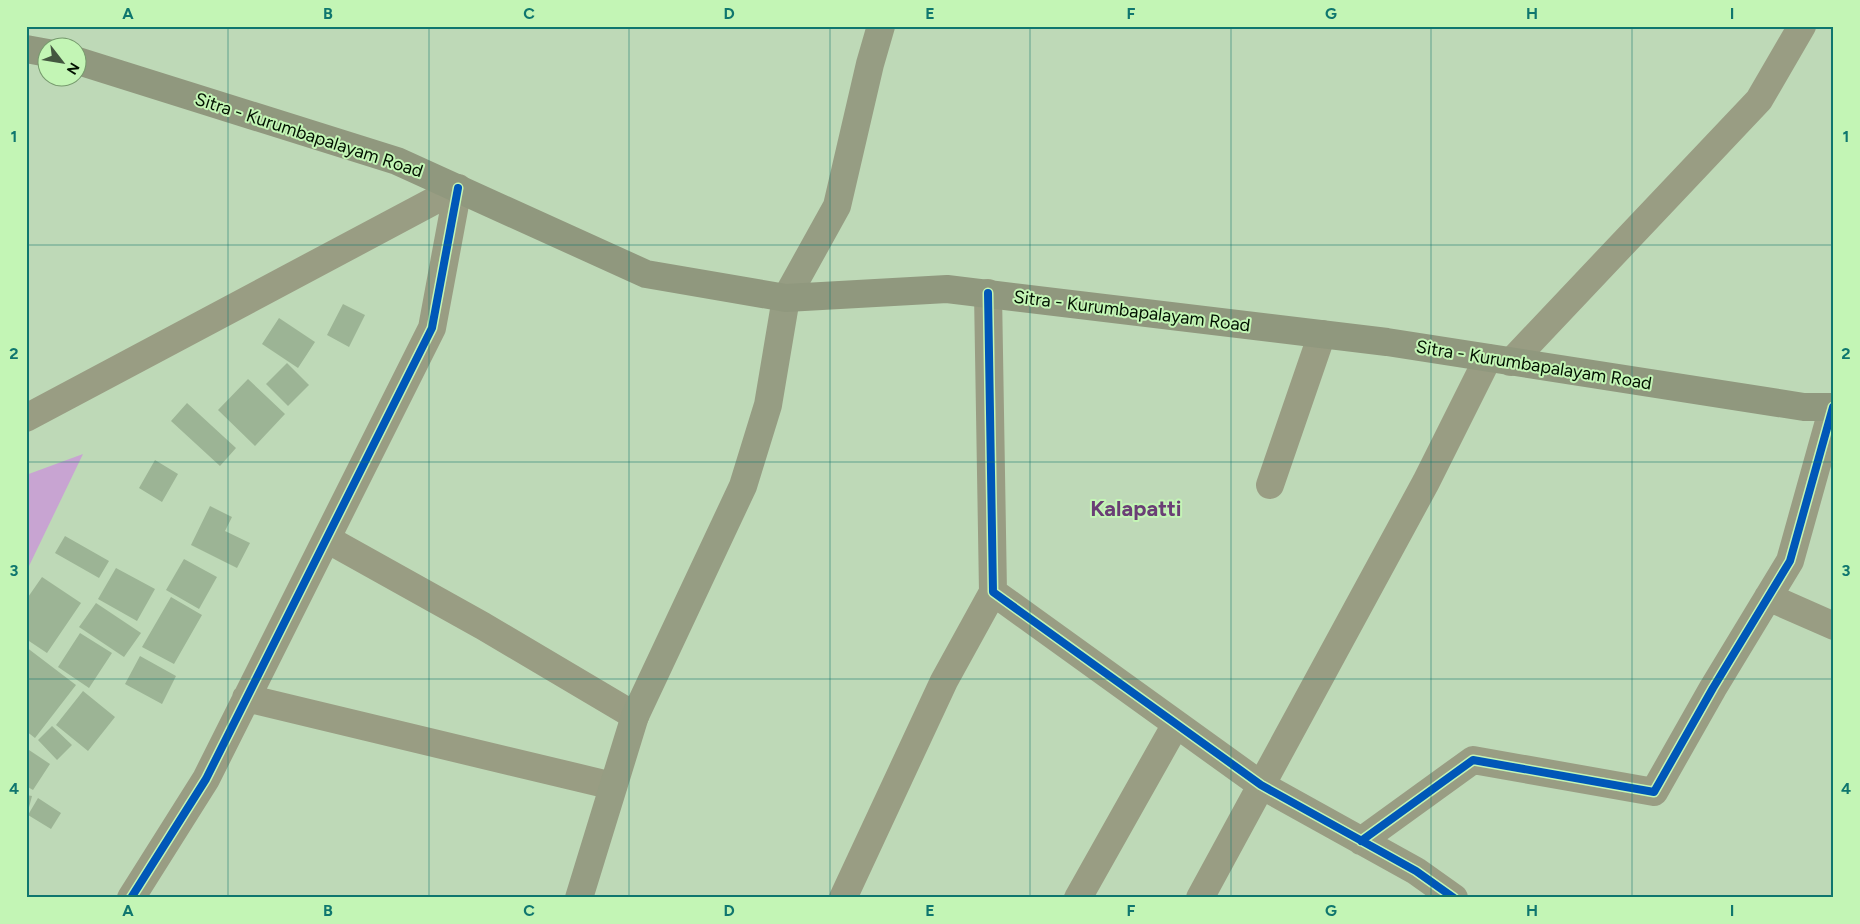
<svg xmlns="http://www.w3.org/2000/svg" width="1860" height="924" font-family="Figtree,sans-serif">
	<style>
		.water { fill: #c8a4d2 }
		.building { fill: #9cb495 }
		.lines { fill: none; stroke-linecap: round; stroke-linejoin: round }
		.street { stroke: #999d83; stroke-width: 28 }
		.secondary { stroke: #969d83; stroke-width: 28 }
		.primary { stroke: #90987e; stroke-width: 28 }
		.cycleway-casing { stroke: #c3f5b5; stroke-width: 11 }
		.cycleway { stroke: #0057b8; stroke-width: 8 }
		.grid { fill: none; stroke: #0f766e; stroke-width: 1; stroke-opacity: 0.55 }
		.labels { text-anchor: middle; dominant-baseline: central; stroke-width: 4; stroke-linejoin: round; paint-order: stroke }
		.street-label { font-size: 18px; fill: #021100; stroke: #c3f5b5 }
		.district-label { font-size: 22px; font-weight: bold; fill: #6a3f75; stroke: #c3f5b5 }
		.neatline { fill: none; stroke: #0f766e; stroke-width: 2 }
		.grid-label { font-size: 16px; text-anchor: middle; font-weight: bold; fill: #0f766e }
	</style>
	<rect width="100%" height="100%" fill="#bed9b7"/>
	<!-- water -->
	<path class="water" d="M 83,454 L 29,566 L 26,568 L 26,475 Z"/>
	<!-- building -->
	<path class="building" d="M 343,304 L 365,315 L 349,347 L 327,335 Z
		M 279,318 L 315,342 L 298,368 L 262,344 Z
		M 287,363 L 309,385 L 288,406 L 266,384 Z
		M 248,379 L 285,414 L 255,446 L 218,410 Z
		M 187,403 L 236,448 L 220,466 L 171,421 Z
		M 155,460 L 178,474 L 162,502 L 139,488 Z
		M 210,506 L 232,517 L 225,531 L 250,543 L 237,568 L 191,545 Z
		M 65,536 L 109,561 L 99,578 L 55,553 Z
		M 184,559 L 217,577 L 199,609 L 166,590 Z
		M 116,568 L 155,589 L 137,621 L 98,599 Z
		M 42,577 L 81,603 L 47,653 L 26,639 L 26,600 Z
		M 171,597 L 202,615 L 174,664 L 142,647 Z
		M 96,603 L 141,633 L 124,657 L 79,627 Z
		M 80,633 L 112,653 L 89,688 L 58,667 Z
		M 26,647 L 76,685 L 35,738 L 26,731 Z
		M 140,656 L 176,676 L 162,704 L 125,684 Z
		M 83,691 L 115,717 L 88,751 L 56,725 Z
		M 52,726 L 72,745 L 57,760 L 38,740 Z
		M 26,748 L 50,764 L 33,790 L 26,786 Z
		M 26,795 L 32,796 L 27,815 L 26,815 Z
		M 38,798 L 61,813 L 51,829 L 28,815 Z"/>
	<g class="lines">
		<!-- street -->
		<path class="street" d="M 988,293 L 993,592 L 1261,785 L 1416,871 L 1454,898
			M 1511,362 L 1759,100 L 1802,26
			M 26,418 L 458,188
			M 1270,485 L 1322,334
			M 327,539 L 483,626 L 635,716
			M 1768,597 L 1834,626
			M 246,698 L 613,786
			M 1361,841 L 1473,760 L 1654,792 L 1713,688 L 1790,561 L 1833,407
			M 131,898 L 206,779 L 432,328 L 458,188
			M 843,898 L 944,681 L 993,592
			M 1078,898 L 1176,724
			M 1200,898 L 1426,482 L 1488,358"/>
		<!-- secondary -->
		<path class="secondary" d="M 579,898 L 635,716 L 743,486 L 768,405 L 786,298 L 837,206 L 870,64 L 881,26"/>
		<!-- primary -->
		<path class="primary" d="M 26,49 L 48,53
			M 78,61 L 397,161 L 646,274 L 786,298 L 947,289 L 1387,342 L 1804,407 L 1834,407"/>
		<defs>
			<path id="cycleway" d="M 988,293 L 993,592 L 1261,785 L 1416,871 L 1454,898
				M 1361,841 L 1473,760 L 1654,792 L 1713,688 L 1790,561 L 1833,407
				M 131,898 L 206,779 L 432,328 L 458,188"/>
		</defs>
		<!-- cycleway casing -->
		<use href="#cycleway" class="cycleway-casing"/>
		<!-- cycleway -->
		<use href="#cycleway" class="cycleway"/>
	</g>
	<!-- grid -->
	<path class="grid" d="M 228,26 L 228,898M 429,26 L 429,898M 629,26 L 629,898M 830,26 L 830,898M 1030,26 L 1030,898M 1231,26 L 1231,898M 1431,26 L 1431,898M 1632,26 L 1632,898M 26,245 L 1834,245M 26,462 L 1834,462M 26,679 L 1834,679"/>
	<g class="labels">
		<!-- street labels -->
		<g class="street-label">
			<text transform="translate(309 135) rotate(18)">Sitra - Kurumbapalayam Road</text>
			<text transform="translate(1132 311) rotate(7)">Sitra - Kurumbapalayam Road</text>
			<text transform="translate(1534 365) rotate(9)">Sitra - Kurumbapalayam Road</text>
		</g>
		<!-- district labels -->
		<g class="district-label">
			<text x="1136" y="508">Kalapatti</text>
		</g>
	</g>
	<!-- border -->
	<rect width="1860" height="924" fill="none" stroke="#c3f5b5" stroke-width="55"/>
	<!-- north arrow -->
	<g transform="translate(62 62) rotate(121)"><circle r="24" fill="#c3f5b5" stroke="#769a6d"/>
	<path d="M0-4L9 19L0 12L-9 19Z" fill="#445740"/>
	<text y="-8" font-size="14" font-weight="bold" text-anchor="middle" fill="#021100">N</text>
	</g>
	<rect x="28" y="28" width="1804" height="868" class="neatline"/>
	<g class="grid-label">
		<text x="128" y="19">A</text>
		<text x="328" y="19">B</text>
		<text x="529" y="19">C</text>
		<text x="729" y="19">D</text>
		<text x="930" y="19">E</text>
		<text x="1131" y="19">F</text>
		<text x="1331" y="19">G</text>
		<text x="1532" y="19">H</text>
		<text x="1732" y="19">I</text>
		<text x="14" y="142">1</text>
		<text x="1846" y="142">1</text>
		<text x="14" y="359">2</text>
		<text x="1846" y="359">2</text>
		<text x="14" y="576">3</text>
		<text x="1846" y="576">3</text>
		<text x="14" y="794">4</text>
		<text x="1846" y="794">4</text>
		<text x="128" y="916">A</text>
		<text x="328" y="916">B</text>
		<text x="529" y="916">C</text>
		<text x="729" y="916">D</text>
		<text x="930" y="916">E</text>
		<text x="1131" y="916">F</text>
		<text x="1331" y="916">G</text>
		<text x="1532" y="916">H</text>
		<text x="1732" y="916">I</text>
	</g>
</svg>
